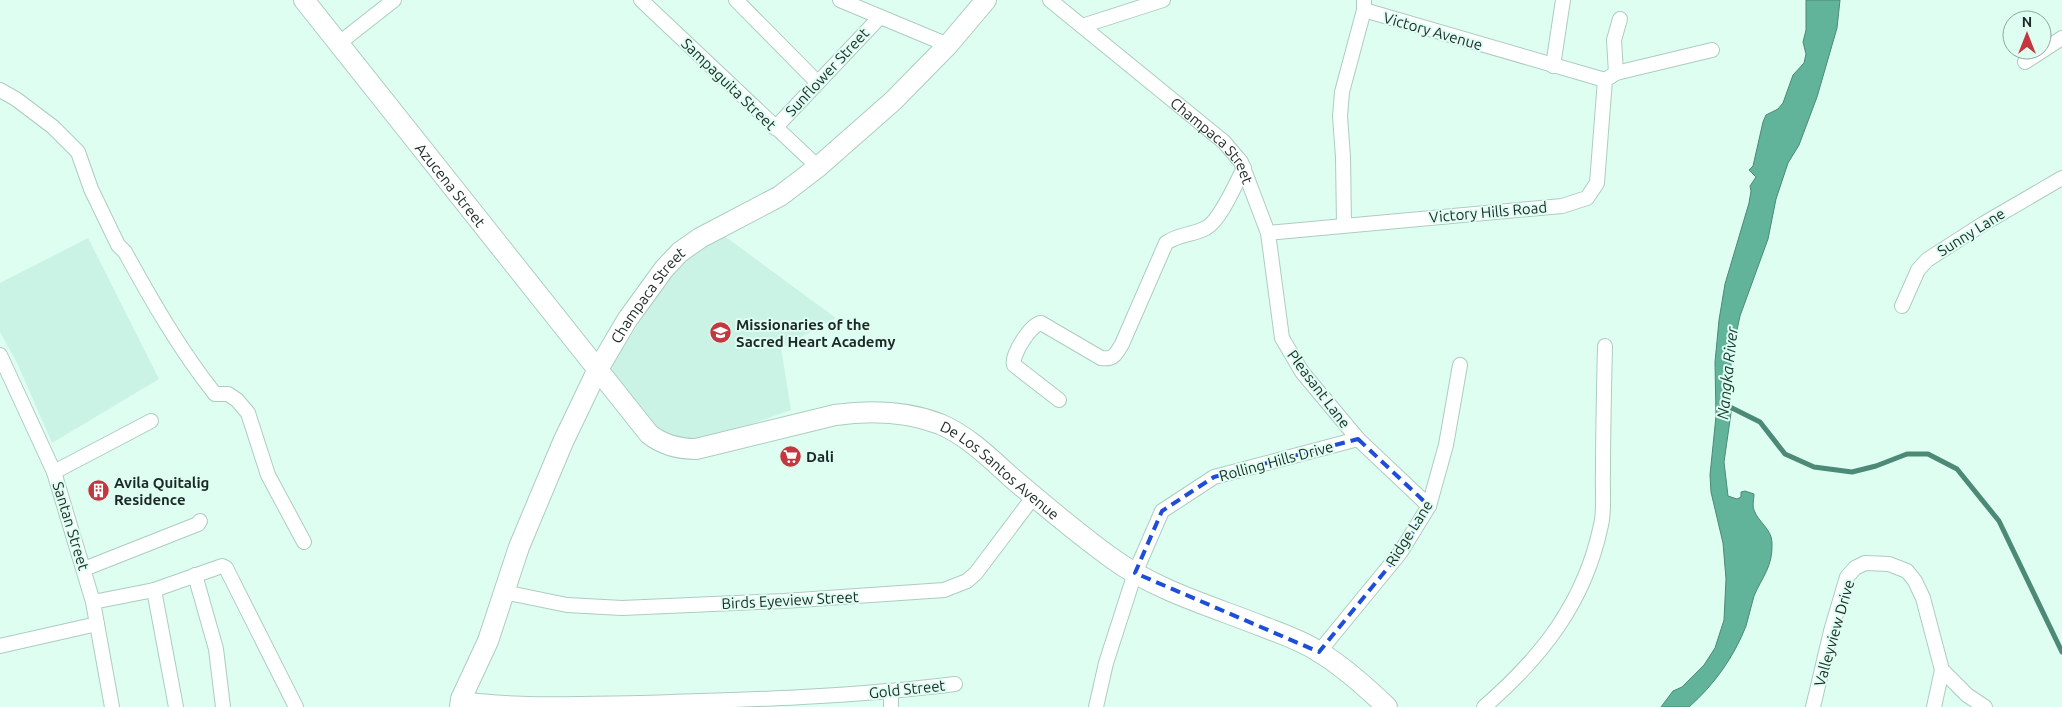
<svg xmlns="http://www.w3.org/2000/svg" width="2062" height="707" font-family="Ubuntu,sans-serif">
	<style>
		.built { fill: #cbf3e5 }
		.water { fill: #61b39a; stroke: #4c8977 }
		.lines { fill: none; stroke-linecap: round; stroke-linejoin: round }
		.stream { stroke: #4c8977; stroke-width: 5 }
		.street-casing { stroke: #adccc1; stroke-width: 16 }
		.secondary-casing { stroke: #adccc1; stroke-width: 22 }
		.street { stroke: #fff; stroke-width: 14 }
		.secondary { stroke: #fff; stroke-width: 20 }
		.marked { fill: none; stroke: #1d4ed8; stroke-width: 4; stroke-dasharray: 10 6; stroke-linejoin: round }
		.labels { text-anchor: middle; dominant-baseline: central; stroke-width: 4; stroke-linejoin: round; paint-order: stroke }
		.street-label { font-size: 15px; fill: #1c2824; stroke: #defef2 }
		.poi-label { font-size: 15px; font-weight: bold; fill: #1c2824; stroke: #defef2; text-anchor: start }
		.water-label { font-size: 16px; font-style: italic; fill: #1a4035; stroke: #defef2 }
	</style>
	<rect width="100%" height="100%" fill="#defef2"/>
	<!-- built -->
	<path class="built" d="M 723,235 L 836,318 L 781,348 L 791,410 L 704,441 L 675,440 L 652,428 L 608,372 L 659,291 L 696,247 Z
		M 88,238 L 159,379 L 52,443 L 18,365 L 0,332 L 0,283 Z"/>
	<!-- water -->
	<path class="water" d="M 1806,0 L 1840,0 L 1837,28 L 1817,97 L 1799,145 L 1788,163 L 1776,199 L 1768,239 L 1740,316 L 1732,353 L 1729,385 L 1731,413 L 1724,462 L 1728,496 L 1737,499 L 1741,497 L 1741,492 L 1745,491 L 1754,494 C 1754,499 1752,505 1754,510 C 1758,522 1772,529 1772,543 C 1773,567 1762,577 1754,596 C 1751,606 1749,616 1746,626 C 1734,657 1714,685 1689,707 L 1661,707 L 1673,691 L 1682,687 L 1704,665 L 1715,648 L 1724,620 L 1726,579 L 1723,543 L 1711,492 L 1710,475 L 1716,416 L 1715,362 L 1719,320 L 1725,284 L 1749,203 L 1751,191 L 1750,186 L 1756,177 L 1749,170 L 1753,166 L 1763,122 L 1766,115 L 1778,109 L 1783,103 L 1793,75 L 1804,63 L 1806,54 L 1803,42 L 1806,30 Z"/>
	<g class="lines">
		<!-- stream -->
		<path class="stream" d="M 1726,405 L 1760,422 L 1785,454 L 1814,467 L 1852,472 L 1876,466 L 1907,454 L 1928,454 L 1957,469 L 1999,521 L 2062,652"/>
		<defs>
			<g id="street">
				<path d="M 641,0 L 818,167"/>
				<path d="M 736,0 L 817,82"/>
				<path d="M 840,0 L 948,45"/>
				<path id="s1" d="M 1050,0 L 1224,142 L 1241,162 L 1268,233 L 1282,338 L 1302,372 L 1358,439 L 1429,506"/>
				<path d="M 1364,10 L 1605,80 L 1616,73 L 1712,50"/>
				<path d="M 1082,26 L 1163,0"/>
				<path d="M 338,44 L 394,0"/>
				<path d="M 2025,62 L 2062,38"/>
				<path d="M 1553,66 L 1563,0"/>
				<path d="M 1616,73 L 1614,40 L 1620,19"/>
				<path d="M 0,90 L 16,99 L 53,127 L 78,152 L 91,189 L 118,245 L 125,252 C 152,301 180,350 215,394 L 228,394 L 237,400 L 248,413 L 268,475 L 304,542"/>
				<path d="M 775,128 L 880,17"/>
				<path d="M 1344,225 L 1343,157 L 1340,116 L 1342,92 L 1364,10 L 1364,0"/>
				<path d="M 1268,233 L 1562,206 L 1587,198 L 1597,183 L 1605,80"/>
				<path d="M 1902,306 L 1918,270 L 1927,260 L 1983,224 L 2062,178"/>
				<path d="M 0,355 L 54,472 L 93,602 L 112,707"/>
				<path d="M 1059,400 L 1014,365 C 1011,355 1031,324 1041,323 L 1101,358 C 1114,360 1116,354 1122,344 L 1166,243 C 1178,234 1193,235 1206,228 C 1220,221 1236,183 1244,168"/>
				<path d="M 54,472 L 151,421"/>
				<path d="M 84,569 L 198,524 L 200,521"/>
				<path d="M 195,575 L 216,649 L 223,707"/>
				<path d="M 154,590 L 176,707"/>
				<path d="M 504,592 L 567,605 L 622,608 L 784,601 L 944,590 L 967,581 L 976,573 L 1034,496"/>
				<path d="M 93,602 L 154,590 L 222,566 L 226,568 L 296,707"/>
				<path d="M 0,646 L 97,624"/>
				<path d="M 1319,652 L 1400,553 L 1429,506 L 1446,445 L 1460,365"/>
				<path d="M 891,692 L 891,707"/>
				<path d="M 461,699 C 520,707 581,704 640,703 C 745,700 851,697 955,684"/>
				<path d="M 1096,707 L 1106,663 L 1135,573 L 1162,511 L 1214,477 L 1358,439"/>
				<path d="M 1484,707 C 1542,657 1585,602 1601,525 C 1605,509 1602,489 1603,472 C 1603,430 1604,388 1605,346"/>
				<path d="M 1813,707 L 1831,631 L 1847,577 L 1855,568 L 1865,563 L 1889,564 L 1907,571 L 1915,581 L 1923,598 L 1942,670 L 1967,695 L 1985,707"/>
				<path d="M 1934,707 L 1942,670"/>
			</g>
			<g id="secondary">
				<path id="s2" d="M 304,0 L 649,434 C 663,445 678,449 696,449 L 835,415 C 871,410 906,411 940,424 C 968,436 990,458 1012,478 C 1045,506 1078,534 1113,559 C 1157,591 1214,607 1264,627 C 1282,634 1303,641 1319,652 C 1343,666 1367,688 1387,707"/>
				<path id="s3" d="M 460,707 L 461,699 L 488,641 L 519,547 L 563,442 L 597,371 L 627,320 L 664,269 L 680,252 L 700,238 L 780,196 L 818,167 L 893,101 L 948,45 L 986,0"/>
			</g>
		</defs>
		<!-- street casing -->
		<use href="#street" class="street-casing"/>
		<!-- secondary casing -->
		<use href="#secondary" class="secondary-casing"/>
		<!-- street -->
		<use href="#street" class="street"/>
		<!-- secondary -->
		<use href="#secondary" class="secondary"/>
	</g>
	<!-- marked area -->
	<path class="marked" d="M 1358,439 L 1429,506 L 1400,553 L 1319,652 L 1135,573 L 1162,511 L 1214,477 Z"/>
	<!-- icons -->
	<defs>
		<symbol id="school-disc" viewBox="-11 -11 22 22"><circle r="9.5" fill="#c6363f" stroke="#defef2"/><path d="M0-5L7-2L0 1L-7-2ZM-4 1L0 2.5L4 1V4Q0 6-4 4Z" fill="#fff"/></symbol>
		<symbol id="supermarket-disc" viewBox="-11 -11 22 22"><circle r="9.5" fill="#c6363f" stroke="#defef2"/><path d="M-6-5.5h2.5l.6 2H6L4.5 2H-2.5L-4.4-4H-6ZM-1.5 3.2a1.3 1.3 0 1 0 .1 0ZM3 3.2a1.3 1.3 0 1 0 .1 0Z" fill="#fff"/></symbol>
		<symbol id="building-disc" viewBox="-11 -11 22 22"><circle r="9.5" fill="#c6363f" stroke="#defef2"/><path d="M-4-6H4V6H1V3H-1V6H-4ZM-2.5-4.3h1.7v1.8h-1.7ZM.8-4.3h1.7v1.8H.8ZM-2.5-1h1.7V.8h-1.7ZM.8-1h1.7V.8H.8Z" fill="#fff"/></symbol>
	</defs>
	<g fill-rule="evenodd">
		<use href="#school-disc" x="708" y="320" width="25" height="25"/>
		<use href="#supermarket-disc" x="778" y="444" width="25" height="25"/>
		<use href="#building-disc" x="86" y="478" width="25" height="25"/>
	</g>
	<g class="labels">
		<!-- street labels -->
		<g class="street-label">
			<text transform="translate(1433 31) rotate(16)">Victory Avenue</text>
			<text transform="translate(827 72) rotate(-47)">Sunflower Street</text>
			<text transform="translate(729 84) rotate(44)">Sampaguita Street</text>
			<text stroke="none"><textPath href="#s1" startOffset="216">Champaca Street</textPath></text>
			<text stroke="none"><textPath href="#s2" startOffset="236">Azucena Street</textPath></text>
			<text transform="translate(1488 212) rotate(-5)">Victory Hills Road</text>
			<text transform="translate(1971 232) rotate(-32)">Sunny Lane</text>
			<text stroke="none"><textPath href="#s3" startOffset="455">Champaca Street</textPath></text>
			<text transform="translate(1319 389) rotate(53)">Pleasant Lane</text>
			<text transform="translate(1276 461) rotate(-15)">Rolling Hills Drive</text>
			<text stroke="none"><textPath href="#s2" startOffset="930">De Los Santos Avenue</textPath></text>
			<text transform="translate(71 526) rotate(73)">Santan Street</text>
			<text transform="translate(1409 533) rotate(-58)">Ridge Lane</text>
			<text transform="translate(790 600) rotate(-3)">Birds Eyeview Street</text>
			<text transform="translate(1834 633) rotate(-74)">Valleyview Drive</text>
			<text transform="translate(907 689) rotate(-6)">Gold Street</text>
		</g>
		<!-- poi labels -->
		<g class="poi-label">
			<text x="736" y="324">Missionaries of the<tspan x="736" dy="17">Sacred Heart Academy</tspan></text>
			<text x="806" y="456">Dali</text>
			<text x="114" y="482">Avila Quitalig<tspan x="114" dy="17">Residence</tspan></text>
		</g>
		<!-- water labels -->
		<g class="water-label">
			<text transform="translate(1727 373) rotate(-84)">Nangka River</text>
		</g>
	</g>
	<!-- north arrow -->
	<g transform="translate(2027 35)"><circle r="24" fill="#defef2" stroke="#90a8a0"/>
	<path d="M0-4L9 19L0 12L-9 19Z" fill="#c6363f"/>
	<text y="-8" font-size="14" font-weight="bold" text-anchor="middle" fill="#1c2824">N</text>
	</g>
</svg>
